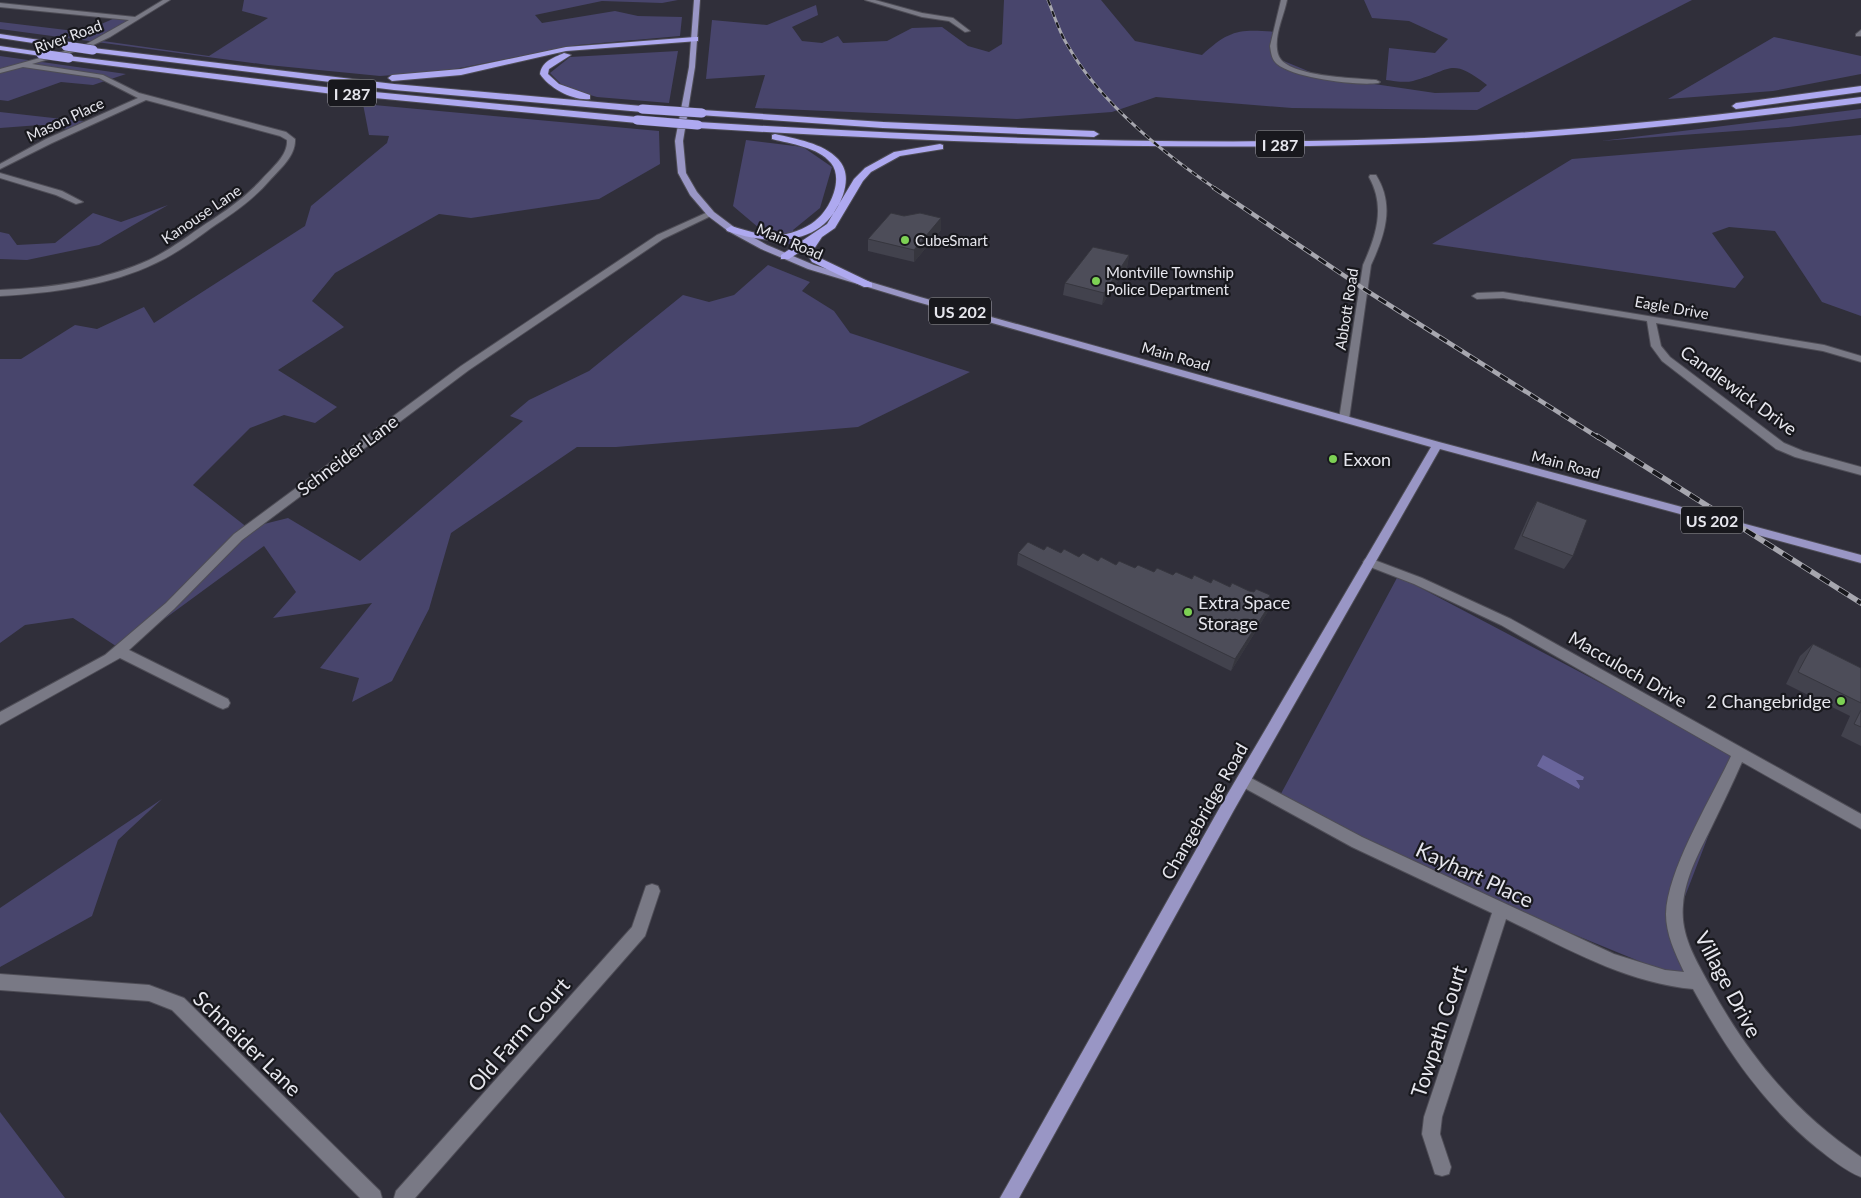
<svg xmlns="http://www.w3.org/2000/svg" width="1861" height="1198" font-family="Lato,sans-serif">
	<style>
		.green { fill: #48456c }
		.water { fill: #69659c }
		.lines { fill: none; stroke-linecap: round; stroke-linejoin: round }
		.minor-casing { stroke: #4e4d56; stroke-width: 2 }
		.major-casing { stroke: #4e4d56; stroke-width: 2 }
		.highway-casing { stroke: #4e4d56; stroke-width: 2 }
		.minor { fill: #797985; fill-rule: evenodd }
		.major { fill: #9996c5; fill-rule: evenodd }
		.highway { fill: #aea9f0; fill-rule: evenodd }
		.rail-far2-casing { stroke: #a7a7af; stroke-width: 3 }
		.rail-far1-casing { stroke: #a7a7af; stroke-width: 4.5 }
		.rail-casing { stroke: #a7a7af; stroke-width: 5.5 }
		.rail-far2 { stroke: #18181d; stroke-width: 2; stroke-dasharray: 6; stroke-linecap: butt }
		.rail-far1 { stroke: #18181d; stroke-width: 3; stroke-dasharray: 9; stroke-linecap: butt }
		.rail { stroke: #18181d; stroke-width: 4; stroke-dasharray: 11; stroke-linecap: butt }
		.highway-bridge-casing { stroke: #4e4d56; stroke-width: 10; stroke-linecap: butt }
		.highway-bridge { stroke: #aea9f0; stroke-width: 9 }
		.wall { fill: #42424d }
		.shaded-wall { fill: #36363e }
		.building { fill: #4d4d59; stroke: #36363e }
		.poi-dot { fill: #7dd154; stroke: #18181d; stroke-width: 2 }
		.labels { text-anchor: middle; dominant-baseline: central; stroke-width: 4.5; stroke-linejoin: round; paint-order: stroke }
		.far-street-label { font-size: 15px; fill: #e6e6ed; stroke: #18181d }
		.far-poi-label { font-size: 15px; fill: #e6e6ed; stroke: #18181d; text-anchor: start }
		.shield { fill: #18181d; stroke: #a8a8af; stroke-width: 1 }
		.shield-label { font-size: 16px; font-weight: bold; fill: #e6e6ed }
		.street-label { font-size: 18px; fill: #e6e6ed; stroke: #18181d }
		.poi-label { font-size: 18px; fill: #e6e6ed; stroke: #18181d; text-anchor: start }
		.near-street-label { font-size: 21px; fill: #e6e6ed; stroke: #18181d }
	</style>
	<rect width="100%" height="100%" fill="#302f3a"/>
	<!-- green -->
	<path class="green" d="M 244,0 L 678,0 L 662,3 L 602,1 L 535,15 L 542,23 L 615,11 L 638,16 L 682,17 L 680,36 L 578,45 L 439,72 L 380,76 L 268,65 L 0,29 L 0,22 L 83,32 L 115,18 L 138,19 L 103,41 L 209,56 L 268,18 L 242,11 Z
		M 1004,0 L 1101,0 L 1135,41 L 1202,55 C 1230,29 1240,29 1277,32 L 1274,57 L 1320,76 L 1435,93 L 1479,92 L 1487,85 C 1449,56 1452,71 1413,81 C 1405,83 1394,81 1386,80 L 1389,48 L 1435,53 L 1448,39 L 1409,21 L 1372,18 L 1364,0 L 1692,0 L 1477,110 L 1292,108 L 1156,97 L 1112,112 L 1017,119 L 755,108 L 765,75 L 706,79 L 712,20 L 767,25 L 816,5 L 818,15 L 792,27 L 802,41 L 822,43 L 838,36 L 843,43 L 887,41 L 912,28 L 942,27 L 968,46 L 989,52 L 1002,44 Z
		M 1774,37 L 1861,56 L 1861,74 L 1773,91 L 1668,99 Z
		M 678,51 L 669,103 L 597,97 L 565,88 L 550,73 L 570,57 Z
		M 0,56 L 126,74 L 93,85 L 61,82 L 8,101 L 0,100 Z
		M 363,104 L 659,131 L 660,164 L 599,199 L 471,218 L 439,214 L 335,273 L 312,301 L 344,327 L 278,370 L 337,407 L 315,423 L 284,415 L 250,428 L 193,485 L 248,528 L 288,518 L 360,561 L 523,421 L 510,416 L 529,400 L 589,371 L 683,295 L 709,302 L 734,295 L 768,265 L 810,282 L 802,291 L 834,311 L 850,333 L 970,372 L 858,427 L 616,447 L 577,447 L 451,533 L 429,609 L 392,681 L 352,702 L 359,678 L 320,668 L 372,603 L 273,618 L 296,592 L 264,546 L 122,650 L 73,618 L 25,625 L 0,643 L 0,359 L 21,359 L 75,325 L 97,329 L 144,307 L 154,323 L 305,226 L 311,206 L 387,143 L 389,136 L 369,135 Z
		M 1861,109 L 1861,118 L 1789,127 L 1601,141 Z
		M 0,112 L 89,122 L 74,130 L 40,125 L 0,128 Z
		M 1861,135 L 1861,316 L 1822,302 L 1775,231 L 1729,227 L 1712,233 L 1744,277 L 1735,288 L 1432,244 L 1572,159 Z
		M 746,140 L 803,147 L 832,167 L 820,208 L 793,230 L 807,252 L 765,233 L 733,206 Z
		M 168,205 L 99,245 L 27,260 L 0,259 L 0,232 L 9,234 L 17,245 L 55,243 L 93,213 L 121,222 Z
		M 1398,576 L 1739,756 L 1679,912 L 1690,982 L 1373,852 L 1276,803 Z
		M 162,799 L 118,840 L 92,916 L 0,967 L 0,908 Z
		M 0,1112 L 65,1198 L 0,1198 Z"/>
	<!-- water -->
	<path class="water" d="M 1543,755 L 1584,777 L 1583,780 L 1576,780 L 1580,786 L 1579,789 L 1537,766 Z"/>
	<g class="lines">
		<defs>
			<path id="minor" d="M 163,0 L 170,0 L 110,37 L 87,48 L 32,64 L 103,75 L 139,93 L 286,132 L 295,139 C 296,156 280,169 270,180 C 253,200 232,214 211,228 C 193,241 176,254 156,263 C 109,286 52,293 0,296 L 0,290 C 50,288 103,281 149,260 C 170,250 188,236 207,223 C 227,210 247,196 263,178 C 273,167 288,155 287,140 L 280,136 L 146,100 L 52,143 L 0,169 L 0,164 L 46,139 L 138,98 L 99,78 L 23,67 L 0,73 L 0,69 L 83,46 L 129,20 L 0,7 L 0,3 L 135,17 Z
				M 865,0 L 875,0 L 922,13 L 953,18 L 970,31 L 965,32 L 949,21 L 922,17 Z
				M 1281,0 L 1287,0 C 1284,16 1273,37 1278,54 C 1284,77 1355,78 1376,80 L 1380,82 L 1378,83 C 1357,86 1294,78 1277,64 C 1272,60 1271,53 1270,46 Z
				M 1861,30 L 1861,36 L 1856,36 L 1856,34 Z
				M 0,173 L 62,191 L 83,202 L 76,204 L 56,195 L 0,178 Z
				M 1370,175 L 1376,175 C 1395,205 1385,235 1371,265 L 1349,419 L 1344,422 L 1339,419 L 1363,265 C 1376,236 1386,207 1369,177 Z
				M 708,212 L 715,214 L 663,239 L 469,370 L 242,540 L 174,609 L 129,650 L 228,699 L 230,703 L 228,707 L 223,709 L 218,707 L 120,658 L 0,725 L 0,712 L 105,655 L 166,603 L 234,534 L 461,366 L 657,235 Z
				M 1503,292 L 1824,345 L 1861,356 L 1861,362 L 1823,351 L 1656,323 L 1661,346 L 1670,357 L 1784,443 L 1803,451 L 1861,467 L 1861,475 L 1795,457 L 1776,449 L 1662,361 L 1651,346 L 1647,321 L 1503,298 L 1477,299 L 1472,296 L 1477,293 Z
				M 1369,558 L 1422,578 L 1511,619 L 1861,814 L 1861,829 L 1742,762 C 1733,783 1723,803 1713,824 C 1701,849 1685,876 1683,905 C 1680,935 1696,960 1710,986 C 1748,1055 1795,1113 1861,1157 L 1861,1177 C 1845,1171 1830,1158 1817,1148 C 1763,1104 1726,1049 1693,989 C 1626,983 1566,948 1506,919 L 1442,1117 L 1440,1134 L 1451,1167 L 1449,1174 L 1442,1176 L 1435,1174 L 1422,1134 L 1424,1117 L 1492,913 L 1352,847 L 1239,785 L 1237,781 L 1239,777 L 1244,775 L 1249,777 L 1362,837 L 1614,954 L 1665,970 L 1684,972 C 1675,953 1666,934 1666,914 C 1667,870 1712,797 1731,756 L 1501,625 L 1414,584 L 1365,565 L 1363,562 L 1365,559 Z
				M 652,884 L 658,886 L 660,891 L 645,936 L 415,1198 L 394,1198 L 396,1191 L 632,927 L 646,886 Z
				M 0,974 L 149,985 L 184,998 L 380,1191 L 382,1198 L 360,1198 L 172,1010 L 149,1001 L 0,990 Z"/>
			<path id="major" d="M 694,0 L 700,0 L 695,67 L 683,141 L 686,173 L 697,192 L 714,212 L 734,227 L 767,245 L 814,265 L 920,297 L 1439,442 L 1861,555 L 1861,563 L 1440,449 L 1234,810 L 1019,1198 L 1000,1198 L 1224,800 L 1431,447 L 914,301 L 808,269 L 761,249 L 728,231 L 708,216 L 690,195 L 678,173 L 675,141 L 689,67 Z"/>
			<path id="highway" d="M 0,34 L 66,44 L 70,46 L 66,48 L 0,38 Z
				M 695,37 L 698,37 L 698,41 L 566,51 L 461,75 L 392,81 L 388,78 L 392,75 L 461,69 L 566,47 Z
				M 0,46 L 41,52 L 45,54 L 41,56 L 0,50 Z
				M 93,48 L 394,84 L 642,106 L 646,109 L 642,112 L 394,90 L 90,52 L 89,50 Z
				M 564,53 L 571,55 L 549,69 L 548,74 L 559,84 L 590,95 L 590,99 C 573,101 549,88 540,74 C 542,61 553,58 564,53 Z
				M 69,56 L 333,88 L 637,117 L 641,120 L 637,123 L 333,94 L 66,60 L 65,58 Z
				M 1861,86 L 1861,92 L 1736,109 L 1732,106 L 1736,103 Z
				M 1861,97 L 1861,103 C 1716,122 1570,138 1424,143 C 1181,152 940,143 698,128 L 693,125 L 698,122 C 940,137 1181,147 1424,138 C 1570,132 1716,116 1861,97 Z
				M 702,110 L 883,122 L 1094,131 L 1099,134 L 1094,137 L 883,128 L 699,115 L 698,113 Z
				M 775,134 C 796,139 823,143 838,159 C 848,170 847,182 843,195 C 824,247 772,246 727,231 L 726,229 L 731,226 C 746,230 760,236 776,235 C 789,235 805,229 815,221 C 830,210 844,179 831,163 C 818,147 791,144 772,139 L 772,135 Z
				M 940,144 L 943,145 L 943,149 L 900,156 L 871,172 L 863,181 L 835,228 L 822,237 L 814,249 L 820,258 L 872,283 L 872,287 L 864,287 L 812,262 L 804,249 L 789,259 L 781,259 L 781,255 L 827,224 L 854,179 L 865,168 L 894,152 Z"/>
		</defs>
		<!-- minor casing -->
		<use href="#minor" class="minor-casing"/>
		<!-- major casing -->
		<use href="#major" class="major-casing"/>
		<!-- highway casing -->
		<use href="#highway" class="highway-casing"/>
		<!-- minor -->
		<use href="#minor" class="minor"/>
		<!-- major -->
		<use href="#major" class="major"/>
		<!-- highway -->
		<use href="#highway" class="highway"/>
		<defs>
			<path id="rail-far2" d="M 1048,0 C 1054,15 1059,32 1068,46 C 1100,102 1163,153 1216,189"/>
			<path id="rail-far1" d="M 1214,188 L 1364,289 L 1599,438"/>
			<path id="rail" d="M 1597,436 L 1861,603"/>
		</defs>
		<!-- rail-far2 casing -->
		<use href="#rail-far2" class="rail-far2-casing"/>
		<!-- rail-far1 casing -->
		<use href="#rail-far1" class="rail-far1-casing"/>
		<!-- rail casing -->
		<use href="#rail" class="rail-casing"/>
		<!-- rail-far2 -->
		<use href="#rail-far2" class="rail-far2"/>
		<!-- rail-far1 -->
		<use href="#rail-far1" class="rail-far1"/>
		<!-- rail -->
		<use href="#rail" class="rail"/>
		<defs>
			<path id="highway-bridge" d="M 66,46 L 93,50
				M 41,54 L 69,58
				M 642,109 L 702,113
				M 637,120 L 698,125"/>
		</defs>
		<!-- highway-bridge casing -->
		<use href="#highway-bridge" class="highway-bridge-casing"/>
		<!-- highway-bridge -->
		<use href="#highway-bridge" class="highway-bridge"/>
	</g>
	<!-- wall -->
	<path class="wall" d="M 941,230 L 914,262 L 868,251 L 868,239 Z
		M 1129,255 L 1127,267 L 1102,305 L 1063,295 L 1065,283 Z
		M 1537,501 L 1573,556 L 1564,569 L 1514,549 L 1530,513 Z
		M 1044,550 L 1249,591 L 1272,601 L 1267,613 L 1231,671 L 1017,565 L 1018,553 Z
		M 1813,644 L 1861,668 L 1861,746 L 1841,736 L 1850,716 L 1786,684 L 1800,656 Z"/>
	<!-- shaded-wall -->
	<path class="shaded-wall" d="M 941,218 L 941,230 L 914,262 L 914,250 Z
		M 1129,255 L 1127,267 L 1102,305 L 1104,293 Z
		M 1272,601 L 1267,613 L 1231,671 L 1235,659 Z"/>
	<!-- building -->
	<path class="building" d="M 891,213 L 904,216 L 920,213 L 941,218 L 914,250 L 868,239 Z
		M 1093,247 L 1129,255 L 1104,293 L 1065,283 Z
		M 1537,501 L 1587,520 L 1573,556 L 1522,536 Z
		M 1028,542 L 1044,550 L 1047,546 L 1061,553 L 1064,549 L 1079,557 L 1083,553 L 1098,561 L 1101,557 L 1116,565 L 1119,561 L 1135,568 L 1138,565 L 1154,572 L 1157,568 L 1173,575 L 1176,572 L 1192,579 L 1194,575 L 1211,583 L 1213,579 L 1230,587 L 1232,583 L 1249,591 L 1254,592 L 1256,589 L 1270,595 L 1268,599 L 1272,601 L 1235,659 L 1018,553 Z
		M 1813,644 L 1861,668 L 1861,703 L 1798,672 Z
		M 1861,710 L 1861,727 L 1854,724 Z"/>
	<!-- markers -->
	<g class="poi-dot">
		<circle cx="905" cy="240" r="5"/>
		<circle cx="1096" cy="281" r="5"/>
		<circle cx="1333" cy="459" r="5"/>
		<circle cx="1188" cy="612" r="5"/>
		<circle cx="1841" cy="701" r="5"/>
	</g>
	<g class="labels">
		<!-- far-street labels -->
		<g class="far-street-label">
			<text transform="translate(68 36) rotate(-20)">River Road</text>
			<text transform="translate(65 119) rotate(-25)">Mason Place</text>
			<text transform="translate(201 214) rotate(-34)">Kanouse Lane</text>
			<text transform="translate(790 241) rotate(23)">Main Road</text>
			<text transform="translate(1672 307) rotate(10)">Eagle Drive</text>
			<text transform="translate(1346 309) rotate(-81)">Abbott Road</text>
			<text transform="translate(1176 356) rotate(16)">Main Road</text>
			<text transform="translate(1566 464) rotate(15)">Main Road</text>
		</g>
		<!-- far-poi labels -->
		<g class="far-poi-label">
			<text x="915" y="240">CubeSmart</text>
			<text x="1106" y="272">Montville Township<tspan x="1106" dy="17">Police Department</tspan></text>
		</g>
		<!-- shield labels -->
		<g class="shield">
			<rect x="328" y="79.5" width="48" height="27" rx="4"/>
			<rect x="1256" y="130.5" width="48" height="27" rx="4"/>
			<rect x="929" y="297.5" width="62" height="27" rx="4"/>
			<rect x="1681" y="506.5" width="62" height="27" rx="4"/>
		</g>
		<g class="shield-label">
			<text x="352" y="93">I 287</text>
			<text x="1280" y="144">I 287</text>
			<text x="960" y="311">US 202</text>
			<text x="1712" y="520">US 202</text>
		</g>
		<!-- street labels -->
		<g class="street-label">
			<text transform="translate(1739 390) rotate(36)">Candlewick Drive</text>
			<text transform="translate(347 455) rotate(-37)">Schneider Lane</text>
			<text transform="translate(1628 669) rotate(30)">Macculoch Drive</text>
			<text transform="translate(1204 811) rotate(-60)">Changebridge Road</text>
		</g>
		<!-- poi labels -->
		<g class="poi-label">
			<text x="1343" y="459">Exxon</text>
			<text x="1198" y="602">Extra Space<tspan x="1198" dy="21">Storage</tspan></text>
			<text x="1831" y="701" text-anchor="end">2 Changebridge</text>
		</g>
		<!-- near-street labels -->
		<g class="near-street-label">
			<text transform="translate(1475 874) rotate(25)">Kayhart Place</text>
			<text transform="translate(1729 984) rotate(62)">Village Drive</text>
			<text transform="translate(1438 1031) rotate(-72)">Towpath Court</text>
			<text transform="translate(518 1034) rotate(-49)">Old Farm Court</text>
			<text transform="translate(248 1043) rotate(44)">Schneider Lane</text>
		</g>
	</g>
</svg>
